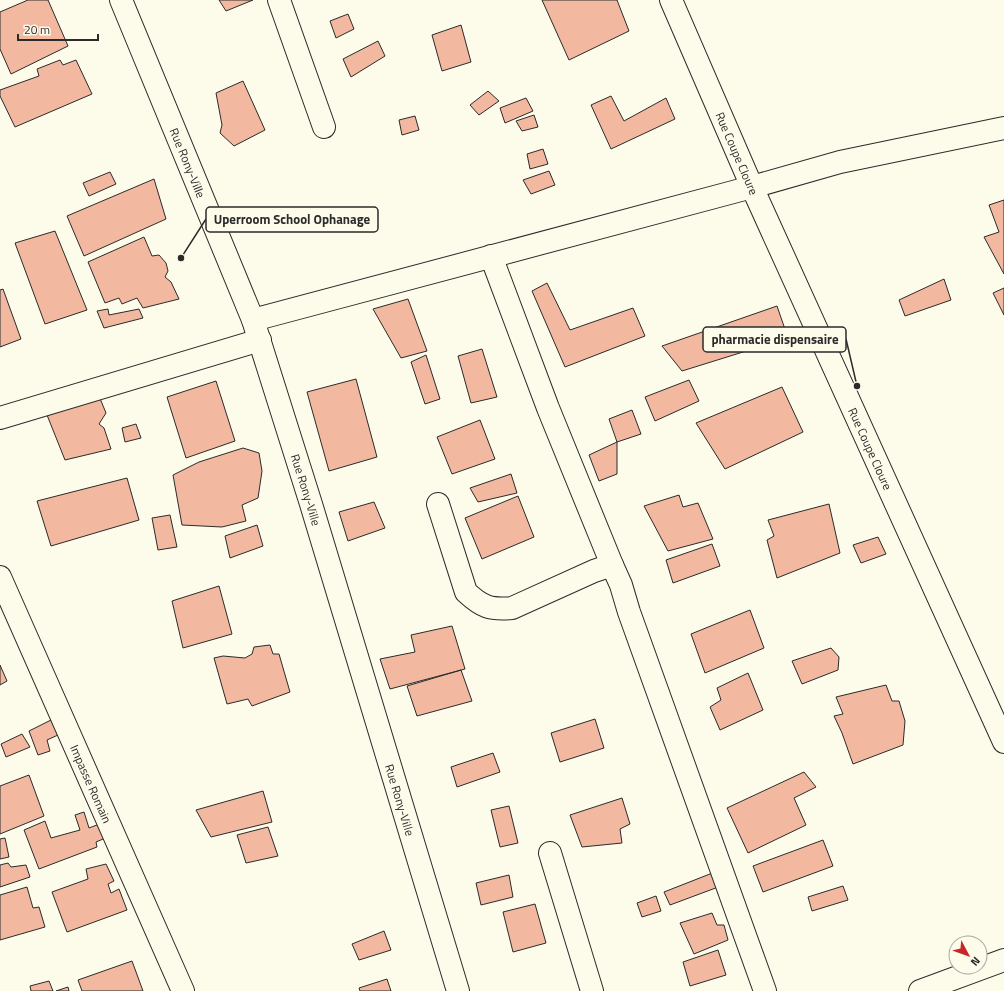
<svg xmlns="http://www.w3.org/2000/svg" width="1004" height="991" font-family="'Titillium Web',sans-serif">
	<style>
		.building { fill: #f2b8a0; stroke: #2b2b2b }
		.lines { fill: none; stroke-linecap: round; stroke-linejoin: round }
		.minor-casing { stroke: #2b2b2b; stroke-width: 24 }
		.minor { stroke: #fdfbea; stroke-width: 22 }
		.labels { text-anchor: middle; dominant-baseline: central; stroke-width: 3; stroke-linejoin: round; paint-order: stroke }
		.street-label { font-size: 12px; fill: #2b2b2b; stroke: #fdfbea }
		.leader { fill: none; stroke: #2b2b2b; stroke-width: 1.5 }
		.callout-dot { fill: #2b2b2b; stroke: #fdfbea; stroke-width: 1.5 }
		.callout { fill: #fdfbea; stroke: #2b2b2b; stroke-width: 1.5 }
		.callout-label { font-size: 13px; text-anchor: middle; font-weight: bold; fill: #2b2b2b }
	</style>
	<rect width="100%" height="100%" fill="#fdfbea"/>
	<!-- building -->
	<path class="building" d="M 28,0 L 48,0 L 68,46 L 11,74 L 0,49 L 0,12 Z
		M 219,0 L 253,0 L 226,11 Z
		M 542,0 L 617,0 L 629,31 L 569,60 Z
		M 348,14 L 354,29 L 336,38 L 330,21 Z
		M 461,25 L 471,62 L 442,71 L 432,35 Z
		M 378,41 L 385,56 L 351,77 L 343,59 Z
		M 60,60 L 63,65 L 76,60 L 92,94 L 15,127 L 0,96 L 0,90 L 39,76 L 37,69 Z
		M 243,81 L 265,130 L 234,146 L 220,133 L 222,125 L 216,93 Z
		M 488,91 L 499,101 L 479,115 L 470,105 Z
		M 611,96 L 624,121 L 666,98 L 675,119 L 611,149 L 591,105 Z
		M 526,98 L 533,111 L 505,123 L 500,108 Z
		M 534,115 L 538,127 L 522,131 L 516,121 Z
		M 415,116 L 419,130 L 402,135 L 399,120 Z
		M 543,149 L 548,164 L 530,169 L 527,154 Z
		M 549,171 L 555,185 L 531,194 L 523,180 Z
		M 110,172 L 116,184 L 89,196 L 83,183 Z
		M 154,179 L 166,219 L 84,256 L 67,216 Z
		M 1004,200 L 1004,274 L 984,237 L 999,232 L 989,205 Z
		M 55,231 L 87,310 L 45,324 L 15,243 Z
		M 144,237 L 152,256 L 159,255 L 166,263 L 168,271 L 165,277 L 171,282 L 179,299 L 143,308 L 137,298 L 122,304 L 119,298 L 105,303 L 88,262 Z
		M 944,279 L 951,300 L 905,316 L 899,300 Z
		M 547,283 L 570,330 L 633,308 L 645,336 L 565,367 L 532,291 Z
		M 1004,288 L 1004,315 L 993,293 Z
		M 3,289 L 21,339 L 0,347 L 0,290 Z
		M 408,299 L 427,351 L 401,358 L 373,309 Z
		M 777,306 L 788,338 L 682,371 L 662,346 Z
		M 108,309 L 109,315 L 139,309 L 143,318 L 104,328 L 97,311 Z
		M 482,349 L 497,397 L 471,403 L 458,356 Z
		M 426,355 L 440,399 L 425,404 L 411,362 Z
		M 356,379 L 377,457 L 329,471 L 307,392 Z
		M 689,380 L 699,401 L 655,421 L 645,397 Z
		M 216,381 L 235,441 L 186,458 L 167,397 Z
		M 782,387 L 803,432 L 725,469 L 696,423 Z
		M 99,396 L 106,413 L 99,424 L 104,428 L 111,449 L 65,460 L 45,410 Z
		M 632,410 L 641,434 L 617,442 L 609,419 Z
		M 480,420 L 495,459 L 452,474 L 437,437 Z
		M 136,424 L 141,438 L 125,442 L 122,428 Z
		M 617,442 L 617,474 L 599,481 L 589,455 Z
		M 243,448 L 259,453 L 262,471 L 258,498 L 242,505 L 246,521 L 222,527 L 182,525 L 173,475 L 199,462 Z
		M 511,474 L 517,493 L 478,502 L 470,488 Z
		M 127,478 L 139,520 L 51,546 L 37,501 Z
		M 679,495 L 683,507 L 698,503 L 713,539 L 668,551 L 644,506 Z
		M 518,496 L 534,537 L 482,559 L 465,518 Z
		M 374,502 L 385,528 L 348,541 L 339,512 Z
		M 829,504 L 840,553 L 777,578 L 767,540 L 774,536 L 768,520 Z
		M 170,515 L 177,547 L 158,550 L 152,518 Z
		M 257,525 L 263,546 L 230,558 L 225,536 Z
		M 878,537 L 886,554 L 861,563 L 853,545 Z
		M 712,544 L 720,566 L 673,583 L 666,560 Z
		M 219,586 L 232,634 L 183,648 L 172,601 Z
		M 750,610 L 764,648 L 705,673 L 691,634 Z
		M 452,626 L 465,669 L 390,689 L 380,659 L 415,652 L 411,635 Z
		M 270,645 L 273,654 L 279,654 L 290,692 L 252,706 L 248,699 L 227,704 L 214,658 L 223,656 L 245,658 L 252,654 L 254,647 Z
		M 831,648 L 839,657 L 838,670 L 802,684 L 792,661 Z
		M 0,665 L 7,681 L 0,685 Z
		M 461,670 L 472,701 L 417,716 L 407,686 Z
		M 748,673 L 763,710 L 720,730 L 710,707 L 721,700 L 717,688 Z
		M 886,685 L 892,701 L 899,701 L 905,721 L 903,745 L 853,764 L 842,733 L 834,716 L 843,714 L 836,697 Z
		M 595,719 L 604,748 L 560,762 L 551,733 Z
		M 51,720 L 58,735 L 47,740 L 50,751 L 38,755 L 29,731 Z
		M 22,734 L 30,747 L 6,757 L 1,744 Z
		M 493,753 L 500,772 L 457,787 L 451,767 Z
		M 804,772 L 816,787 L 794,798 L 806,825 L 748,853 L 727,808 Z
		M 29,775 L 44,816 L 0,834 L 0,786 Z
		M 263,791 L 272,822 L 211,837 L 196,810 Z
		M 622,798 L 630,824 L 620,829 L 622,843 L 582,847 L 570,815 Z
		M 509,806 L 518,843 L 500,847 L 491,810 Z
		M 84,812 L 89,828 L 102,823 L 108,837 L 96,842 L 97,847 L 39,869 L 24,830 L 45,821 L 51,838 L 80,830 L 75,815 Z
		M 268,827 L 278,856 L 246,863 L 237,835 Z
		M 5,838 L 9,857 L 0,859 L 0,839 Z
		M 823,840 L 833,866 L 763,892 L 753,866 Z
		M 8,863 L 11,867 L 26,865 L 30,877 L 0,887 L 0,865 Z
		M 106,864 L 114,881 L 108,884 L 111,893 L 119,889 L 127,910 L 67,932 L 52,892 L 88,879 L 86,869 Z
		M 715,872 L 721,886 L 670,905 L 664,892 Z
		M 509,875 L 513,897 L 481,905 L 476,883 Z
		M 843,886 L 848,900 L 812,911 L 808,897 Z
		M 27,887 L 33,908 L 39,907 L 45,927 L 0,940 L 0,895 Z
		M 656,896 L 661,911 L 642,917 L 637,903 Z
		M 535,904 L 546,943 L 513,952 L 503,912 Z
		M 712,913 L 717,925 L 724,925 L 728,940 L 694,954 L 680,923 Z
		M 384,931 L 391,950 L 359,960 L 352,944 Z
		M 718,950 L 726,975 L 690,986 L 683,962 Z
		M 132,961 L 143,991 L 82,991 L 78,980 Z
		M 387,979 L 391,991 L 360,991 L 359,988 Z
		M 49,981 L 53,991 L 31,991 L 30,986 Z
		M 68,987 L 69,991 L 56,991 Z"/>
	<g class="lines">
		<defs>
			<g id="minor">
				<path id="s1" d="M 121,0 L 253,320 L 311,504 L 458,991"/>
				<path d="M 279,0 L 324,127"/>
				<path id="s2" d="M 671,0 L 752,187 L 1004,742"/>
				<path d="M 491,256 L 548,408 L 612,565"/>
				<path d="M 253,320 L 752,187 L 840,162 L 1004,128"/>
				<path d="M 0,418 L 260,340"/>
				<path d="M 438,504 L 466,592 C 482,607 490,610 512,608 L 594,571 L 612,565 L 621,585 L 629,612 L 765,991"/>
				<path id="s3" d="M 0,577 L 183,991"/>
				<path d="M 550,853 L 592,991"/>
				<path d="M 920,991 L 1004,960"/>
			</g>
		</defs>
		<!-- minor casing -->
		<use href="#minor" class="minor-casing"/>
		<!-- minor -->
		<use href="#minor" class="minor"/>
	</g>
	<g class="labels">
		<!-- street labels -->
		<g class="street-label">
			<text stroke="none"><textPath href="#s2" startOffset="167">Rue Coupe Cloure</textPath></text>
			<text stroke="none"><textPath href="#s1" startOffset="176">Rue Rony-Ville</textPath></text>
			<text stroke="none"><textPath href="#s2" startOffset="491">Rue Coupe Cloure</textPath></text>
			<text stroke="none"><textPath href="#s1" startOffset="524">Rue Rony-Ville</textPath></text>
			<text stroke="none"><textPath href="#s3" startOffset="226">Impasse Romain</textPath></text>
			<text stroke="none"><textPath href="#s1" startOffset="848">Rue Rony-Ville</textPath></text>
		</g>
	</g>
	<!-- callouts -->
	<path class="leader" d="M181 258L206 219M857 386L846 339"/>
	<g class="callout-dot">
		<circle cx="181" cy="258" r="4"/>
		<circle cx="857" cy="386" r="4"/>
	</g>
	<g class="callout">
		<rect x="206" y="207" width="172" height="25" rx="4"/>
		<rect x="703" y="327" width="143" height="25" rx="4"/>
	</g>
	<g class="callout-label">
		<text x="292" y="224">Uperroom School Ophanage</text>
		<text x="775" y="344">pharmacie dispensaire</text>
	</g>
	<!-- north arrow -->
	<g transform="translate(968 955) rotate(131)"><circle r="19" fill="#fdfbea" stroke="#a9a89e"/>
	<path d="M0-3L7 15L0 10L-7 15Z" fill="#c62828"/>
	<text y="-6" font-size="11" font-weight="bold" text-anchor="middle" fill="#2b2b2b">N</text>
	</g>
	<!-- scale -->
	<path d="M18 34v6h80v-6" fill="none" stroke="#2b2b2b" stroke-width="2"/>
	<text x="24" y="34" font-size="12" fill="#2b2b2b" stroke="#fdfbea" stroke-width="3" paint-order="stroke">20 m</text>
</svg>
